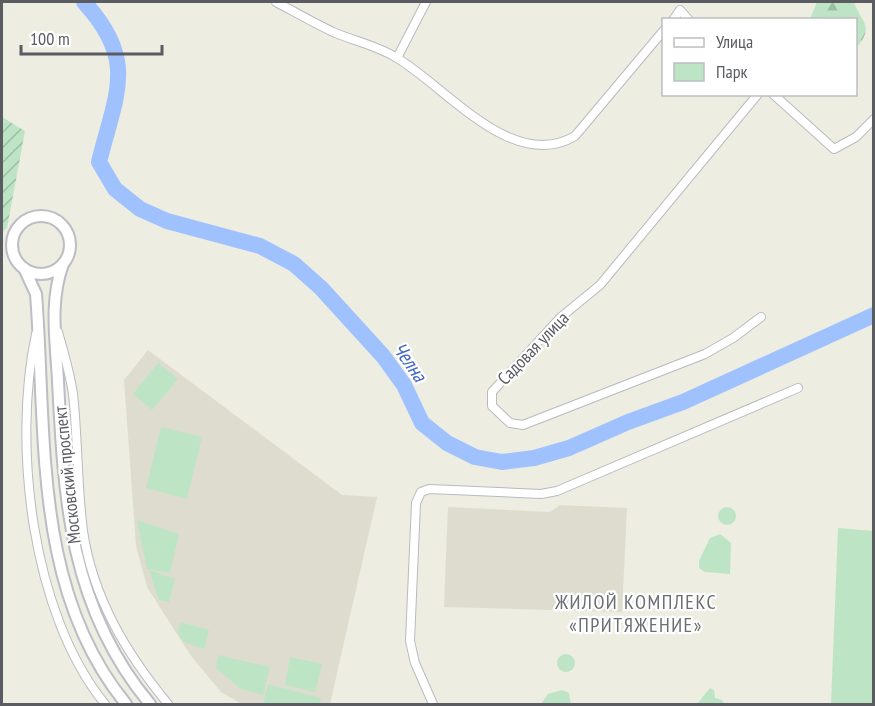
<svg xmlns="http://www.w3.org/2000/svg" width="875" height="706" font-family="'PT Sans Narrow',sans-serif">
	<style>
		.education { fill: #dddccf }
		.forest { fill: url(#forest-firs) }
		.park { fill: #bde5c5 }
		.garden { fill: url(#garden-furrows) }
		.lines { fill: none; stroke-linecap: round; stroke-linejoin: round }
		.river { stroke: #9fc2ff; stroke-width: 16 }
		.minor-casing { stroke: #b9bac0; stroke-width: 10 }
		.secondary-casing { stroke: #bcbdc5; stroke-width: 14 }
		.minor { stroke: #fff; stroke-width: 8 }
		.secondary { stroke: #fff; stroke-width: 10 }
		.labels { text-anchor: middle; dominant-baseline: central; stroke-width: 4.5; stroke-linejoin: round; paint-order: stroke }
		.street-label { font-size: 18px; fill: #5a5c62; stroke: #fff }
		.water-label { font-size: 20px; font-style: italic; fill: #4067c3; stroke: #fff }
		.neighbourhood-label { font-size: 20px; letter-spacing: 1.5px; fill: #6b6e74; stroke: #fff }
	</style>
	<defs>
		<pattern id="forest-firs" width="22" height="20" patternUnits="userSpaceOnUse" patternTransform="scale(1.5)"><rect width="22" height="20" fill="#bde5c5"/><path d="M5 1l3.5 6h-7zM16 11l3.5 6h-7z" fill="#9dbda3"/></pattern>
		<pattern id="garden-furrows" width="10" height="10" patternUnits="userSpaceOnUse" patternTransform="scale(1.5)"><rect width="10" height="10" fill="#bde5c5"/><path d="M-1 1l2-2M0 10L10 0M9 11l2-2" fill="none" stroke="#9dbda3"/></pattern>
	</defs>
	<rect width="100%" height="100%" fill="#edede1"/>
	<!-- education -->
	<path class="education" d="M 148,350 L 342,495 L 377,497 L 330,704 L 242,704 L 221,692 L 191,656 L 147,587 L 136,546 L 124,380 Z
		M 560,505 L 627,508 L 622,612 L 444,607 L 448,507 L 550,512 Z"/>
	<!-- forest -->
	<path class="forest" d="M 817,2 L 854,2 C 860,21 875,25 858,46 L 856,46 L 856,20 L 810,19 Z"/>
	<!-- park -->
	<path class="park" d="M 158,363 L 178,379 L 152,410 L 133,394 Z
		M 161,427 L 202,437 L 187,499 L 146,488 Z
		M718 516a9 9 0 1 1 18 0a9 9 0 1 1-18 0Z
		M 137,520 L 179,534 L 170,573 L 147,569 Z
		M 838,528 L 873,531 L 873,704 L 831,704 Z
		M 720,534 L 731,543 L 730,574 L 705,572 L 699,568 L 699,561 L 710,538 Z
		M 149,570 L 175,579 L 169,602 L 159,600 Z
		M 180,622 L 209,630 L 204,649 L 184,642 L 178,633 Z
		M557 663a9 9 0 1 1 18 0a9 9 0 1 1-18 0Z
		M 218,655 L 270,667 L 263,695 L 241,689 L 216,668 Z
		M 290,657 L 322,664 L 315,692 L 285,685 Z
		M 268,684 L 321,698 L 320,704 L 263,704 Z
		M 710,688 L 714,690 L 715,698 L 722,700 L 725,704 L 697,704 Z
		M 562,690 L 569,693 L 571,704 L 541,704 L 548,694 Z"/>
	<!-- garden -->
	<path class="garden" d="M 2,117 L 25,131 L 7,228 L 2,232 Z"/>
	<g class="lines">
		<!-- river -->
		<path class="river" d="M 84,2 C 138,61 116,93 99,162 L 115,189 L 140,209 L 167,221 L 260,246 L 294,264 L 321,288 L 383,356 L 404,385 L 422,423 L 447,443 L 475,457 L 502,462 L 534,458 L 569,448 L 628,422 L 683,402 L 874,315"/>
		<defs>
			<path id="minor" d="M 276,2 C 295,12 314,23 333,32 C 354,41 378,46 397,58 C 446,87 513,173 575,136 L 664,30
				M 680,10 L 689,20
				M 673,20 L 680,10
				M 397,58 L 426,2
				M 758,94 L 600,285 L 561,317 L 492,392 L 492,406 L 510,423 L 523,425 L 705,354 L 733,338 L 761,317
				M 773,94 L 834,149 L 856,137 L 874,119
				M 58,332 C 64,353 70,373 73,394 C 78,439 77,485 83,531 C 93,598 126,653 168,704
				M 36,334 C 12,445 32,615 105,704
				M 433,704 L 415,663 L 410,641 L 416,503 L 421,492 L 429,489 L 541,494 L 557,491 L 798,388"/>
			<path id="secondary" d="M12 245a29 29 0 1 1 58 0a29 29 0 1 1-58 0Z
				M 63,264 C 49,302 56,341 58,381 C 64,501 70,608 150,704
				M 24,268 L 36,294 C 47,434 32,589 126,704"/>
		</defs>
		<!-- minor casing -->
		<use href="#minor" class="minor-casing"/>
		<!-- secondary casing -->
		<use href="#secondary" class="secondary-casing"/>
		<!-- minor -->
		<use href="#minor" class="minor"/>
		<!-- secondary -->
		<use href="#secondary" class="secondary"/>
	</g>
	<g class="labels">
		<!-- street labels -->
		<g class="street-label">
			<text transform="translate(533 348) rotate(-46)">Садовая улица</text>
			<text transform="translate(67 475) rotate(-96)">Московский проспект</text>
		</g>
		<!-- water labels -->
		<g class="water-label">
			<text transform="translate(410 362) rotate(55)">Челна</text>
		</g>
		<!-- neighbourhood labels -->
		<g class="neighbourhood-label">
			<text x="636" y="602">ЖИЛОЙ КОМПЛЕКС<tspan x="636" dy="23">«ПРИТЯЖЕНИЕ»</tspan></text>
		</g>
	</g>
	<!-- border -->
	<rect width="875" height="706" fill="none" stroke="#5a5c62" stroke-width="6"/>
	<!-- legend -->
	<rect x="662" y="18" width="195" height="78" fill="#ffffff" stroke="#bdbec0" stroke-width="1.5"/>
	<rect x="674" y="38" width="30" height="9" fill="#ffffff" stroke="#bdbec0" stroke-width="1.5"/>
	<text x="716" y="48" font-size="18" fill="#5a5c62">Улица</text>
	<rect x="674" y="63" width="30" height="18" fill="#bde5c5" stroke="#bdbec0" stroke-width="1.5"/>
	<text x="716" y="78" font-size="18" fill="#5a5c62">Парк</text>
	<!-- scale -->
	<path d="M21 45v9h141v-9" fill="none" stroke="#5a5c62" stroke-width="3"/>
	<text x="30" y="45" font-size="18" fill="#5a5c62" stroke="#ffffff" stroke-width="4.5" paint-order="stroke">100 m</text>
</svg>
